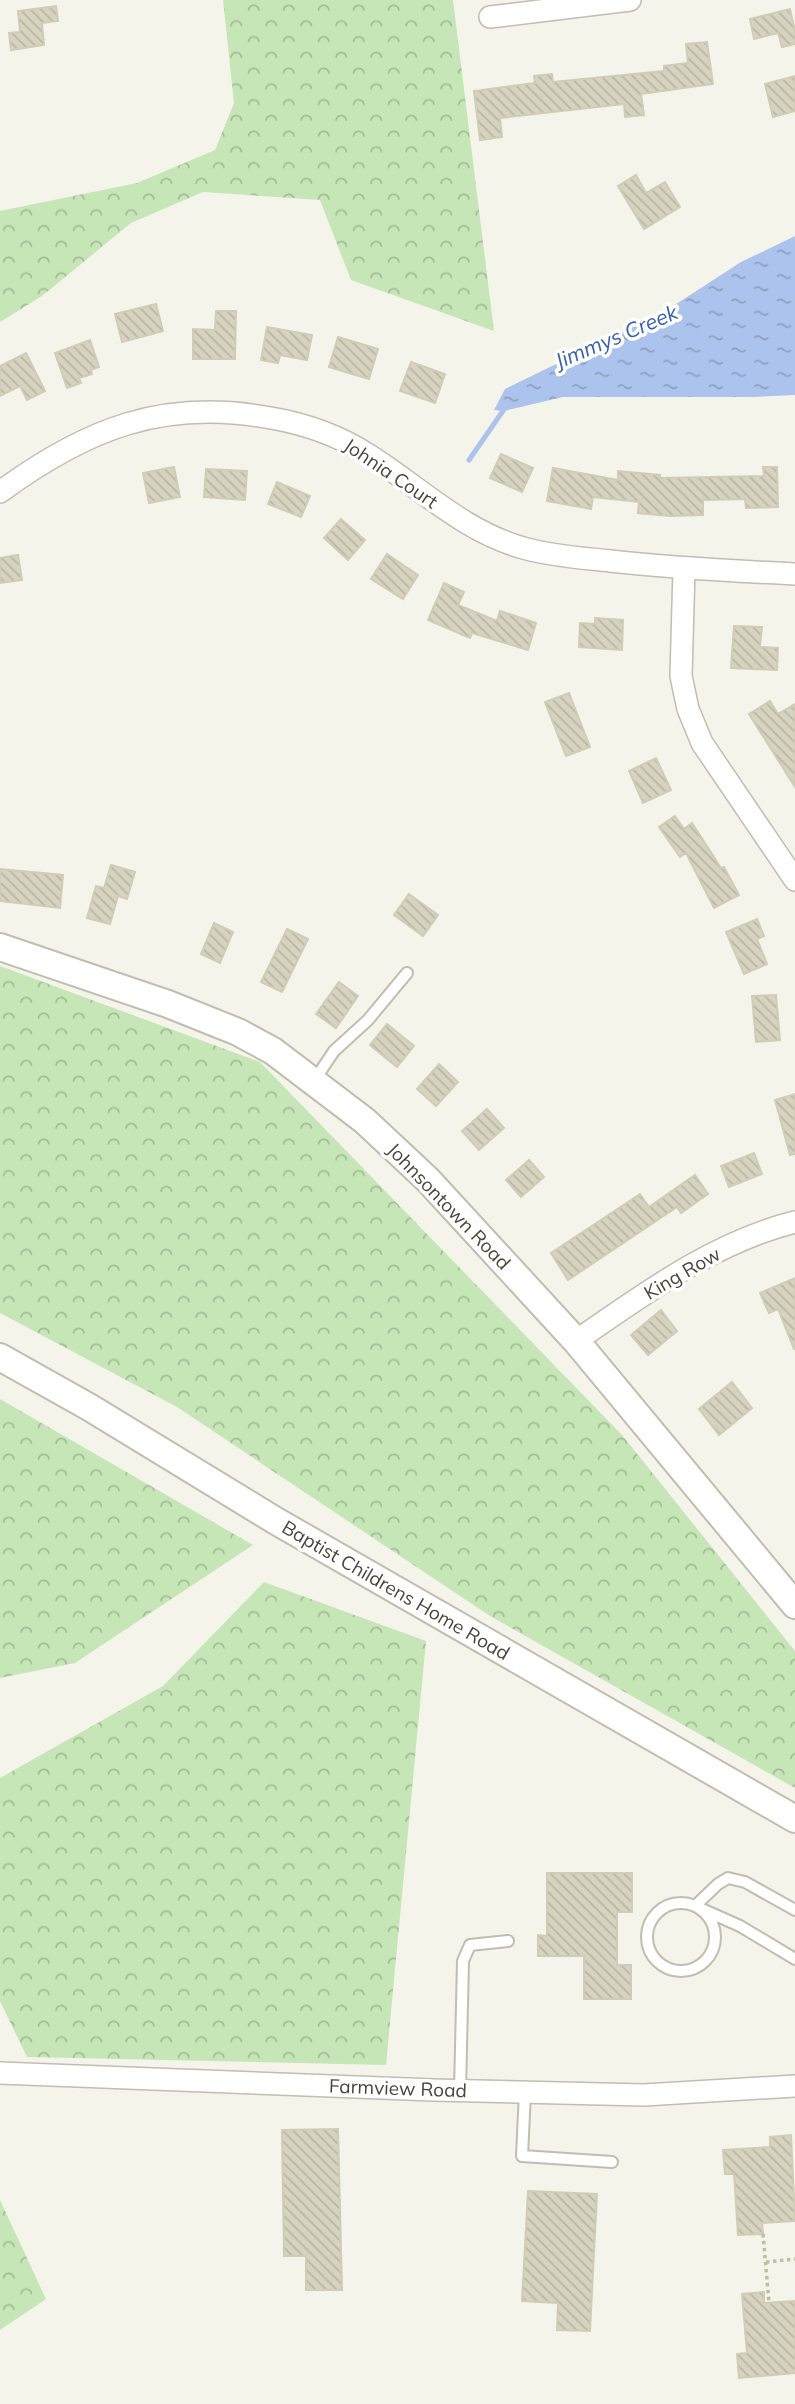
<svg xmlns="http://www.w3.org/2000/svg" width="795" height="2404" font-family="Mulish,sans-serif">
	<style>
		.forest { fill: url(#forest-crowns) }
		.water { fill: url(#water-ripples) }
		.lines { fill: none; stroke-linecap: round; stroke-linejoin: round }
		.stream { stroke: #acc3ed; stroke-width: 5 }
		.building { fill: url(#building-back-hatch); stroke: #d0ccb5; stroke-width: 2 }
		.service-casing { stroke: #c0beae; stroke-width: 14 }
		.minor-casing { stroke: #c0beae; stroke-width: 24 }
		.tertiary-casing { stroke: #c0beae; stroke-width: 30 }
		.path { stroke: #c1bda0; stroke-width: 3.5; stroke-dasharray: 3.5 3.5; stroke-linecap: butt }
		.service { stroke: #fff; stroke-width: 10 }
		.minor { stroke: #fff; stroke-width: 21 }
		.tertiary { stroke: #fff; stroke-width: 26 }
		.labels { text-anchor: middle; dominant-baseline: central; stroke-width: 7; stroke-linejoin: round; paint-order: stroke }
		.street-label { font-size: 19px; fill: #494639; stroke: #fff }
		.water-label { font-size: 21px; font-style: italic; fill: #3760b0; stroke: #fff }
	</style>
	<defs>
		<pattern id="forest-crowns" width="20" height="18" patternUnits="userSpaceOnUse" patternTransform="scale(1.75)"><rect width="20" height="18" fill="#c6e6b7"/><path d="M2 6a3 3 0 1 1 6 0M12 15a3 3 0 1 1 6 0" fill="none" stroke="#a3bc96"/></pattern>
		<pattern id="water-ripples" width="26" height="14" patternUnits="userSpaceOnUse" patternTransform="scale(1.75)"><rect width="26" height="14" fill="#acc3ed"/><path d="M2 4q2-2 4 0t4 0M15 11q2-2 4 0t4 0" fill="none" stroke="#8ea0c1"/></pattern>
		<pattern id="building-back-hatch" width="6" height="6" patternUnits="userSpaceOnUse" patternTransform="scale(1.75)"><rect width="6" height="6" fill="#d6d3c1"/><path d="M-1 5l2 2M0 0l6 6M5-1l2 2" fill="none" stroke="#b9b6a7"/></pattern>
	</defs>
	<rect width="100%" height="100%" fill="#f5f4eb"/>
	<!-- forest -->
	<path class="forest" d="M 223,0 L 453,0 L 494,331 L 351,280 L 320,200 L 203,192 L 131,223 L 42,296 L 0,322 L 0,211 L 137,183 L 215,150 L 234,103 Z
		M 0,966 L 260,1062 L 622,1435 L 795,1651 L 795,1788 L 490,1616 L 177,1407 L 0,1313 Z
		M 0,1399 L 253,1545 L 75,1663 L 0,1678 Z
		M 264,1582 L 426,1641 L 386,2065 L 27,2057 L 0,2001 L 0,1778 L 163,1686 Z
		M 0,2200 L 46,2299 L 0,2330 Z"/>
	<!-- water -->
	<path class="water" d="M 795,236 L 795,395 L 754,397 L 563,397 L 504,411 L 494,410 L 505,389 L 667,310 L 741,262 Z"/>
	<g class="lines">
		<!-- stream -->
		<path class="stream" d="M 469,460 L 507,405"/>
	</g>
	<!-- building -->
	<path class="building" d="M 56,6 L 58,21 L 42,23 L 44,45 L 11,50 L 9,33 L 20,32 L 18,11 Z
		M 790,9 L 795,31 L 795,44 L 782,47 L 778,33 L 754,39 L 750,19 Z
		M 707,42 L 713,84 L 641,94 L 644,115 L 625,117 L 624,104 L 500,118 L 502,137 L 480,140 L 474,91 L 535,83 L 534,76 L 552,74 L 553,82 L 664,71 L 664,66 L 688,63 L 686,44 Z
		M 795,76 L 795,111 L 773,117 L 765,84 Z
		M 636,175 L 646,193 L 665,182 L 680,207 L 644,229 L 618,186 Z
		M 156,304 L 163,331 L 122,342 L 115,314 Z
		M 216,311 L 236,311 L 235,359 L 193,359 L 193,329 L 215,330 Z
		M 267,327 L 312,335 L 307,360 L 280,355 L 278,363 L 261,360 Z
		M 338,337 L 378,349 L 369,379 L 329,367 Z
		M 90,340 L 99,367 L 91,370 L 92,374 L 79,378 L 81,383 L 67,388 L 55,353 Z
		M 26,353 L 45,391 L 27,400 L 20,386 L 0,396 L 0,366 Z
		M 411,362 L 445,374 L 435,403 L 400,391 Z
		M 501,454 L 533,468 L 522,492 L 490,478 Z
		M 174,467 L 180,497 L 149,503 L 143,473 Z
		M 763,467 L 777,467 L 778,507 L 746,508 L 745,499 L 703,500 L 703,515 L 670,516 L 638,513 L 639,502 L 593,497 L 591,509 L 547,501 L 553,468 L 618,480 L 618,471 L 660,475 L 660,478 L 764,476 Z
		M 206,469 L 247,471 L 245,500 L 204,497 Z
		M 277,482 L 310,496 L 301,517 L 268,504 Z
		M 341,519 L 365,540 L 348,560 L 324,538 Z
		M 387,554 L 418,575 L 403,599 L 371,579 Z
		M 18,555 L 22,580 L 0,583 L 0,558 Z
		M 444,583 L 464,592 L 458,605 L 497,621 L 500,611 L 536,623 L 528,650 L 472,633 L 470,638 L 428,620 Z
		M 595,618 L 623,620 L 622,650 L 579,647 L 580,623 L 595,624 Z
		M 734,626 L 762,627 L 760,647 L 778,648 L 777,670 L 731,668 Z
		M 569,693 L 590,747 L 566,756 L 545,702 Z
		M 770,701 L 778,714 L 795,704 L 795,787 L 749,714 Z
		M 656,758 L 671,790 L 643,803 L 629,771 Z
		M 675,816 L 684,829 L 692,823 L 721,868 L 724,867 L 739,895 L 714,908 L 686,853 L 680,857 L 659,827 Z
		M 111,865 L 135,872 L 127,899 L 118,896 L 110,924 L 87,918 L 96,886 L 104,888 Z
		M 0,869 L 63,875 L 60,908 L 0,901 Z
		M 409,894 L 438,915 L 423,936 L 394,915 Z
		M 757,919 L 764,936 L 757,939 L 767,964 L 744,974 L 726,932 Z
		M 214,923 L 233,932 L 220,963 L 201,954 Z
		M 287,929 L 308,939 L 282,992 L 261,982 Z
		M 339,982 L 358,996 L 336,1028 L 316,1014 Z
		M 776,995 L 780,1040 L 756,1042 L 752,996 Z
		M 387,1024 L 414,1046 L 397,1067 L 370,1045 Z
		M 439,1064 L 458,1082 L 436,1106 L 417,1089 Z
		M 795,1094 L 795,1154 L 790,1155 L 775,1100 Z
		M 487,1109 L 504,1128 L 479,1150 L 462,1131 Z
		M 754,1153 L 762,1174 L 729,1187 L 721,1166 Z
		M 529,1160 L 544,1177 L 521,1197 L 506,1180 Z
		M 695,1175 L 708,1194 L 681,1213 L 677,1207 L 568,1280 L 551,1253 L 640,1194 L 649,1207 Z
		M 795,1278 L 795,1349 L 794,1349 L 778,1309 L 769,1313 L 760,1293 Z
		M 661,1310 L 677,1331 L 648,1355 L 631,1335 Z
		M 732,1382 L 752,1408 L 719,1435 L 699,1409 Z
		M 547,1873 L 632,1873 L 632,1912 L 617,1912 L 617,1965 L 631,1965 L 631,1999 L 584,1999 L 584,1956 L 538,1956 L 538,1935 L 547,1936 Z
		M 338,2129 L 342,2290 L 306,2290 L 306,2256 L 284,2256 L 282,2130 Z
		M 791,2135 L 795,2221 L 762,2223 L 763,2234 L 738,2235 L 734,2174 L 725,2174 L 723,2150 L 770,2147 L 770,2137 Z
		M 528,2191 L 597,2194 L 590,2331 L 557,2330 L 558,2303 L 522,2301 Z
		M 764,2292 L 764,2303 L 795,2301 L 795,2373 L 739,2378 L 737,2354 L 747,2353 L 742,2294 Z"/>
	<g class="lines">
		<defs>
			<path id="service" d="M 314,1081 L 334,1051 L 368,1020 L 407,973
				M647 1937a34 34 0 1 1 68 0a34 34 0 1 1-68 0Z
				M 795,1910 L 745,1882 L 728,1878 L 718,1884 L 695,1906 L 740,1926 L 795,1959
				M 460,2091 L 463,1961 L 470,1945 L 508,1941
				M 525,2092 L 522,2156 L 612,2162"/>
			<path id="minor" d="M 490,17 L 630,0
				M 0,492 C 86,429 163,398 271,418 C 306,424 338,435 369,455 C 421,488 465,533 527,549 C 553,556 583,558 610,561 C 672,568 733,571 795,574
				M 684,569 L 681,676 L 688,709 L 702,743 L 795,880
				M 576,1341 C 644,1294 714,1242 795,1222
				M 0,2073 L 433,2090 L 644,2095 L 795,2086"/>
			<path id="tertiary" d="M 0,947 L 168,1004 L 238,1032 L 273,1051 L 365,1121 L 428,1180 L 576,1341 L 795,1605
				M 0,1357 L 89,1407 L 276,1521 L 795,1819"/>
		</defs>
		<!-- service casing -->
		<use href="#service" class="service-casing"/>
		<!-- minor casing -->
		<use href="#minor" class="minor-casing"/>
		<!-- tertiary casing -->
		<use href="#tertiary" class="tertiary-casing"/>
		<!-- path -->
		<path class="path" d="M 763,2234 L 769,2303
			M 766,2262 L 795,2259"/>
		<!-- service -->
		<use href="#service" class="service"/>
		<!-- minor -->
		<use href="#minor" class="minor"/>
		<!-- tertiary -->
		<use href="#tertiary" class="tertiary"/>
	</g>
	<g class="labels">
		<!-- street labels -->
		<g class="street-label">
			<text transform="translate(391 473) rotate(34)">Johnia Court</text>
			<text transform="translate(449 1206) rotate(46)">Johnsontown Road</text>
			<text transform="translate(682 1273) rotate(-30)">King Row</text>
			<text transform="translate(396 1590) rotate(30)">Baptist Childrens Home Road</text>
			<text transform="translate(398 2088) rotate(2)">Farmview Road</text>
		</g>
		<!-- water labels -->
		<g class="water-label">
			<text transform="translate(616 336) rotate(-23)">Jimmys Creek</text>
		</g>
	</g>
</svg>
